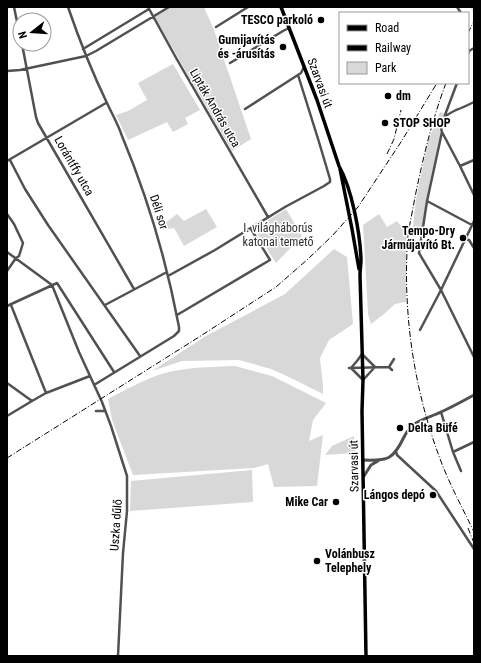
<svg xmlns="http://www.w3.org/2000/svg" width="481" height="663" font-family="'Roboto Condensed',sans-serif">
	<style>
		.green { fill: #d8d8d8 }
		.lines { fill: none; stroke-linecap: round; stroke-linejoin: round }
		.minor-tunnel { stroke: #d9d9d9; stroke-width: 2.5; stroke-dasharray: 2.5 1; stroke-linecap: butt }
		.minor { stroke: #515151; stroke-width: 2.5 }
		.tertiary { stroke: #515151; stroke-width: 3 }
		.primary { stroke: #000; stroke-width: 3.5 }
		.rail { stroke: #000; stroke-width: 1; stroke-dasharray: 6 2 1 2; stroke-linecap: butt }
		.poi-dot { fill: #000; stroke: #fff; stroke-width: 1.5 }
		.labels { text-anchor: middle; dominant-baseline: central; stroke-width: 3; stroke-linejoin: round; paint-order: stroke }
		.poi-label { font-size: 12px; font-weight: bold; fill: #000; stroke: #fff; text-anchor: end }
		.street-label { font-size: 12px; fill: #000; stroke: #fff }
		.park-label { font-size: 12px; fill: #2f2f2f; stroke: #fff }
	</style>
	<rect width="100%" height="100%" fill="#fff"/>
	<!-- green -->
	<path class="green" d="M 169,7 L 204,7 L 214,30 L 251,139 L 232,151 L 154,16 Z
		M 173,64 L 200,110 L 185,118 L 188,124 L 173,132 L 167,122 L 128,140 L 116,115 L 128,111 L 147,100 L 138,83 Z
		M 440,112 L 445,114 L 426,199 L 422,227 L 418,227 L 416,237 L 413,237 L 412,235 L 416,199 L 428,141 Z
		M 206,209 L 217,227 L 184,246 L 174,228 L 162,230 L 161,225 L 165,223 L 177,214 L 184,221 Z
		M 286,209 L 302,236 L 276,263 L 254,229 Z
		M 379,214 L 387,227 L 397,221 L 407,234 L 406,255 L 406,302 L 395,304 L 384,314 L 371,324 L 368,314 L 365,258 L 363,225 Z
		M 334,249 L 347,257 L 353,324 L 329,340 L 320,358 L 323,386 L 323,394 L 291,378 L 271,369 L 239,360 L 182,361 L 152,371 L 206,336 L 285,294 Z
		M 235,366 L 272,376 L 326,403 L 313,420 L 309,441 L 323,435 L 317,486 L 274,487 L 268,464 L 254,468 L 133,475 L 112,420 L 108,399 C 125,390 143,380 161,374 C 184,367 211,367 235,366 Z
		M 354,436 L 355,453 L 325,455 L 332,446 Z
		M 252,470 L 253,502 L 130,511 L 131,481 Z"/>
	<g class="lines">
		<!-- minor-tunnel -->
		<path class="minor-tunnel" d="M 472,7 L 474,12"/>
		<!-- minor -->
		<path class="minor" d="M 14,7 L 20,36
			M 68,7 C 79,39 92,72 107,103 C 112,114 118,124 122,136 C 147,196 167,263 179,327 L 179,331 L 174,336 L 94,385
			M 148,7 L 175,56 L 268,217
			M 457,7 L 461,13
			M 216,27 L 248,7
			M 22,44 L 36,117 L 38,123 L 134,289
			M 83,49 L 149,9
			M 468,54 L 469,51 L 474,48
			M 230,63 L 283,31 L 289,28
			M 7,71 L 20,70 L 86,56 L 96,51 L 169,7
			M 474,102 C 468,105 462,108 456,110 C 446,115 438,119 442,132 L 460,166 L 474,195
			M 245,109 L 301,73 L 304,67
			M 445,115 L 457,83
			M 442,132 L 427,201 L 419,253 L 441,290 L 474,357
			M 10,160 L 25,189 L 48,225 L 140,356
			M 7,161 L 106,103
			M 460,166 L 474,160
			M 427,201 L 472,225
			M 7,214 L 14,224 L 23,243 L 19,256 L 16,258 L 7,271
			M 466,239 L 469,240 L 474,248
			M 7,252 L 52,285 L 79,352 L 102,402 L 111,426 L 127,476 L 127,511 L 123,553 L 118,656
			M 168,276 L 215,250 L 285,207 L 324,186 L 330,182 L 330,179 L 319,142 L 298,75
			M 11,305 L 46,393
			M 105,305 L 167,272
			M 7,306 L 57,283 L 114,372
			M 177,315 L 270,260 L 251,229
			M 420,330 L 441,290 L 474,221
			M 362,354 L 375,367 L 363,380 L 351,368 L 357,361 Z
			M 389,367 L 394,359
			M 349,368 L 389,367 L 392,370
			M 7,383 L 32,401
			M 96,411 L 105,411
			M 441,412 L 453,452 L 461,471
			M 7,416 L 32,401 L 46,393 L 90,376
			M 396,452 L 397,455 L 436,491 L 474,549
			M 453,452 L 474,442"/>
		<!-- tertiary -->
		<path class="tertiary" d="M 363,460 C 388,461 393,460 404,437 C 407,431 410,427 416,423 C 424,418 433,416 441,412 C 452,407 463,401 474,395
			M 364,476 L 371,465 L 378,461"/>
		<!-- primary -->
		<path class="primary" d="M 281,7 L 317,100 L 339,166 C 352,189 360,233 361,259 C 361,265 360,270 360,275 L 363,380 L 362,411 L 366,656
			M 340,169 L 352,229 L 359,269"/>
		<!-- rail -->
		<path class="rail" d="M 468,33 L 474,21
			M 446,83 C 432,120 423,158 415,197 C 413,209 410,222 408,235 C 402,312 414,392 442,464 C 451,487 463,509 474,532
			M 387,154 L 394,139 L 401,110
			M 7,458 L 199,337 L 276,287 L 308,259 L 333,235 L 358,207 L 401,142 L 437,83
			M 468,528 L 474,543"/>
	</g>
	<!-- markers -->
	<g class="poi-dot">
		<circle cx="321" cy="20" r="4"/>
		<circle cx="283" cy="47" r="4"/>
		<circle cx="388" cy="96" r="4"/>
		<circle cx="385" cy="123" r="4"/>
		<circle cx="463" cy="238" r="4"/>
		<circle cx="400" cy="428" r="4"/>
		<circle cx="433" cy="495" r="4"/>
		<circle cx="336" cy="502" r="4"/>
		<circle cx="317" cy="561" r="4"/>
	</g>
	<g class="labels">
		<!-- poi labels -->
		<g class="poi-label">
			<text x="313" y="20">TESCO parkoló</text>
			<text x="275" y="40">Gumijavítás<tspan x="275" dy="14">és -árusítás</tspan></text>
			<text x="396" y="96" text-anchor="start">dm</text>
			<text x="393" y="123" text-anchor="start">STOP SHOP</text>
			<text x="455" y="231">Tempo-Dry<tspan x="455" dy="14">Járműjavító Bt.</tspan></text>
			<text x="408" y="428" text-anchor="start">Delta Büfé</text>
			<text x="425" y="495">Lángos depó</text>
			<text x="328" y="502">Mike Car</text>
			<text x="325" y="554" text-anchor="start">Volánbusz<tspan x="325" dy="14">Telephely</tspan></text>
		</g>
		<!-- street labels -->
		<g class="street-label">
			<text transform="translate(320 83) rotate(70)">Szarvasi út</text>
			<text transform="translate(215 108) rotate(60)">Lipták András utca</text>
			<text transform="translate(74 166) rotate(60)">Lorántffy utca</text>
			<text transform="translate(159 212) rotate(72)">Déli sor</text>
			<text transform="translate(354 466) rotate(-91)">Szarvasi út</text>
			<text transform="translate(116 525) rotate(-86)">Uszka dűlő</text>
		</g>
		<!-- park labels -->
		<g class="park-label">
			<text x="278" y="228">I. világháborús<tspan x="278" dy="14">katonai temető</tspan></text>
		</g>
	</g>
	<!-- border -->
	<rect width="481" height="663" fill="none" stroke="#000000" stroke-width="16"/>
	<!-- legend -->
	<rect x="339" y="12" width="130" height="72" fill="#ffffff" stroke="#999999"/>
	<rect x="347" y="25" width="20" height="6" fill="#000000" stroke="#999999"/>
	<text x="375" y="32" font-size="12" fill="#000000">Road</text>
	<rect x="347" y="45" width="20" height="6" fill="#000000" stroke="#999999"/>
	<text x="375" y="52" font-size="12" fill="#000000">Railway</text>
	<rect x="347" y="62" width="20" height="12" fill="#d8d8d8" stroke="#999999"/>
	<text x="375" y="72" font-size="12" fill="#000000">Park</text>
	<!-- north arrow -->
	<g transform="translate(32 32) rotate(253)"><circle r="19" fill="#ffffff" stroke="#999999"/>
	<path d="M0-3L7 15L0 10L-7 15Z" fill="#000000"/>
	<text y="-6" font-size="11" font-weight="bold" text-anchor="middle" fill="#000000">N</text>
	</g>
</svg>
